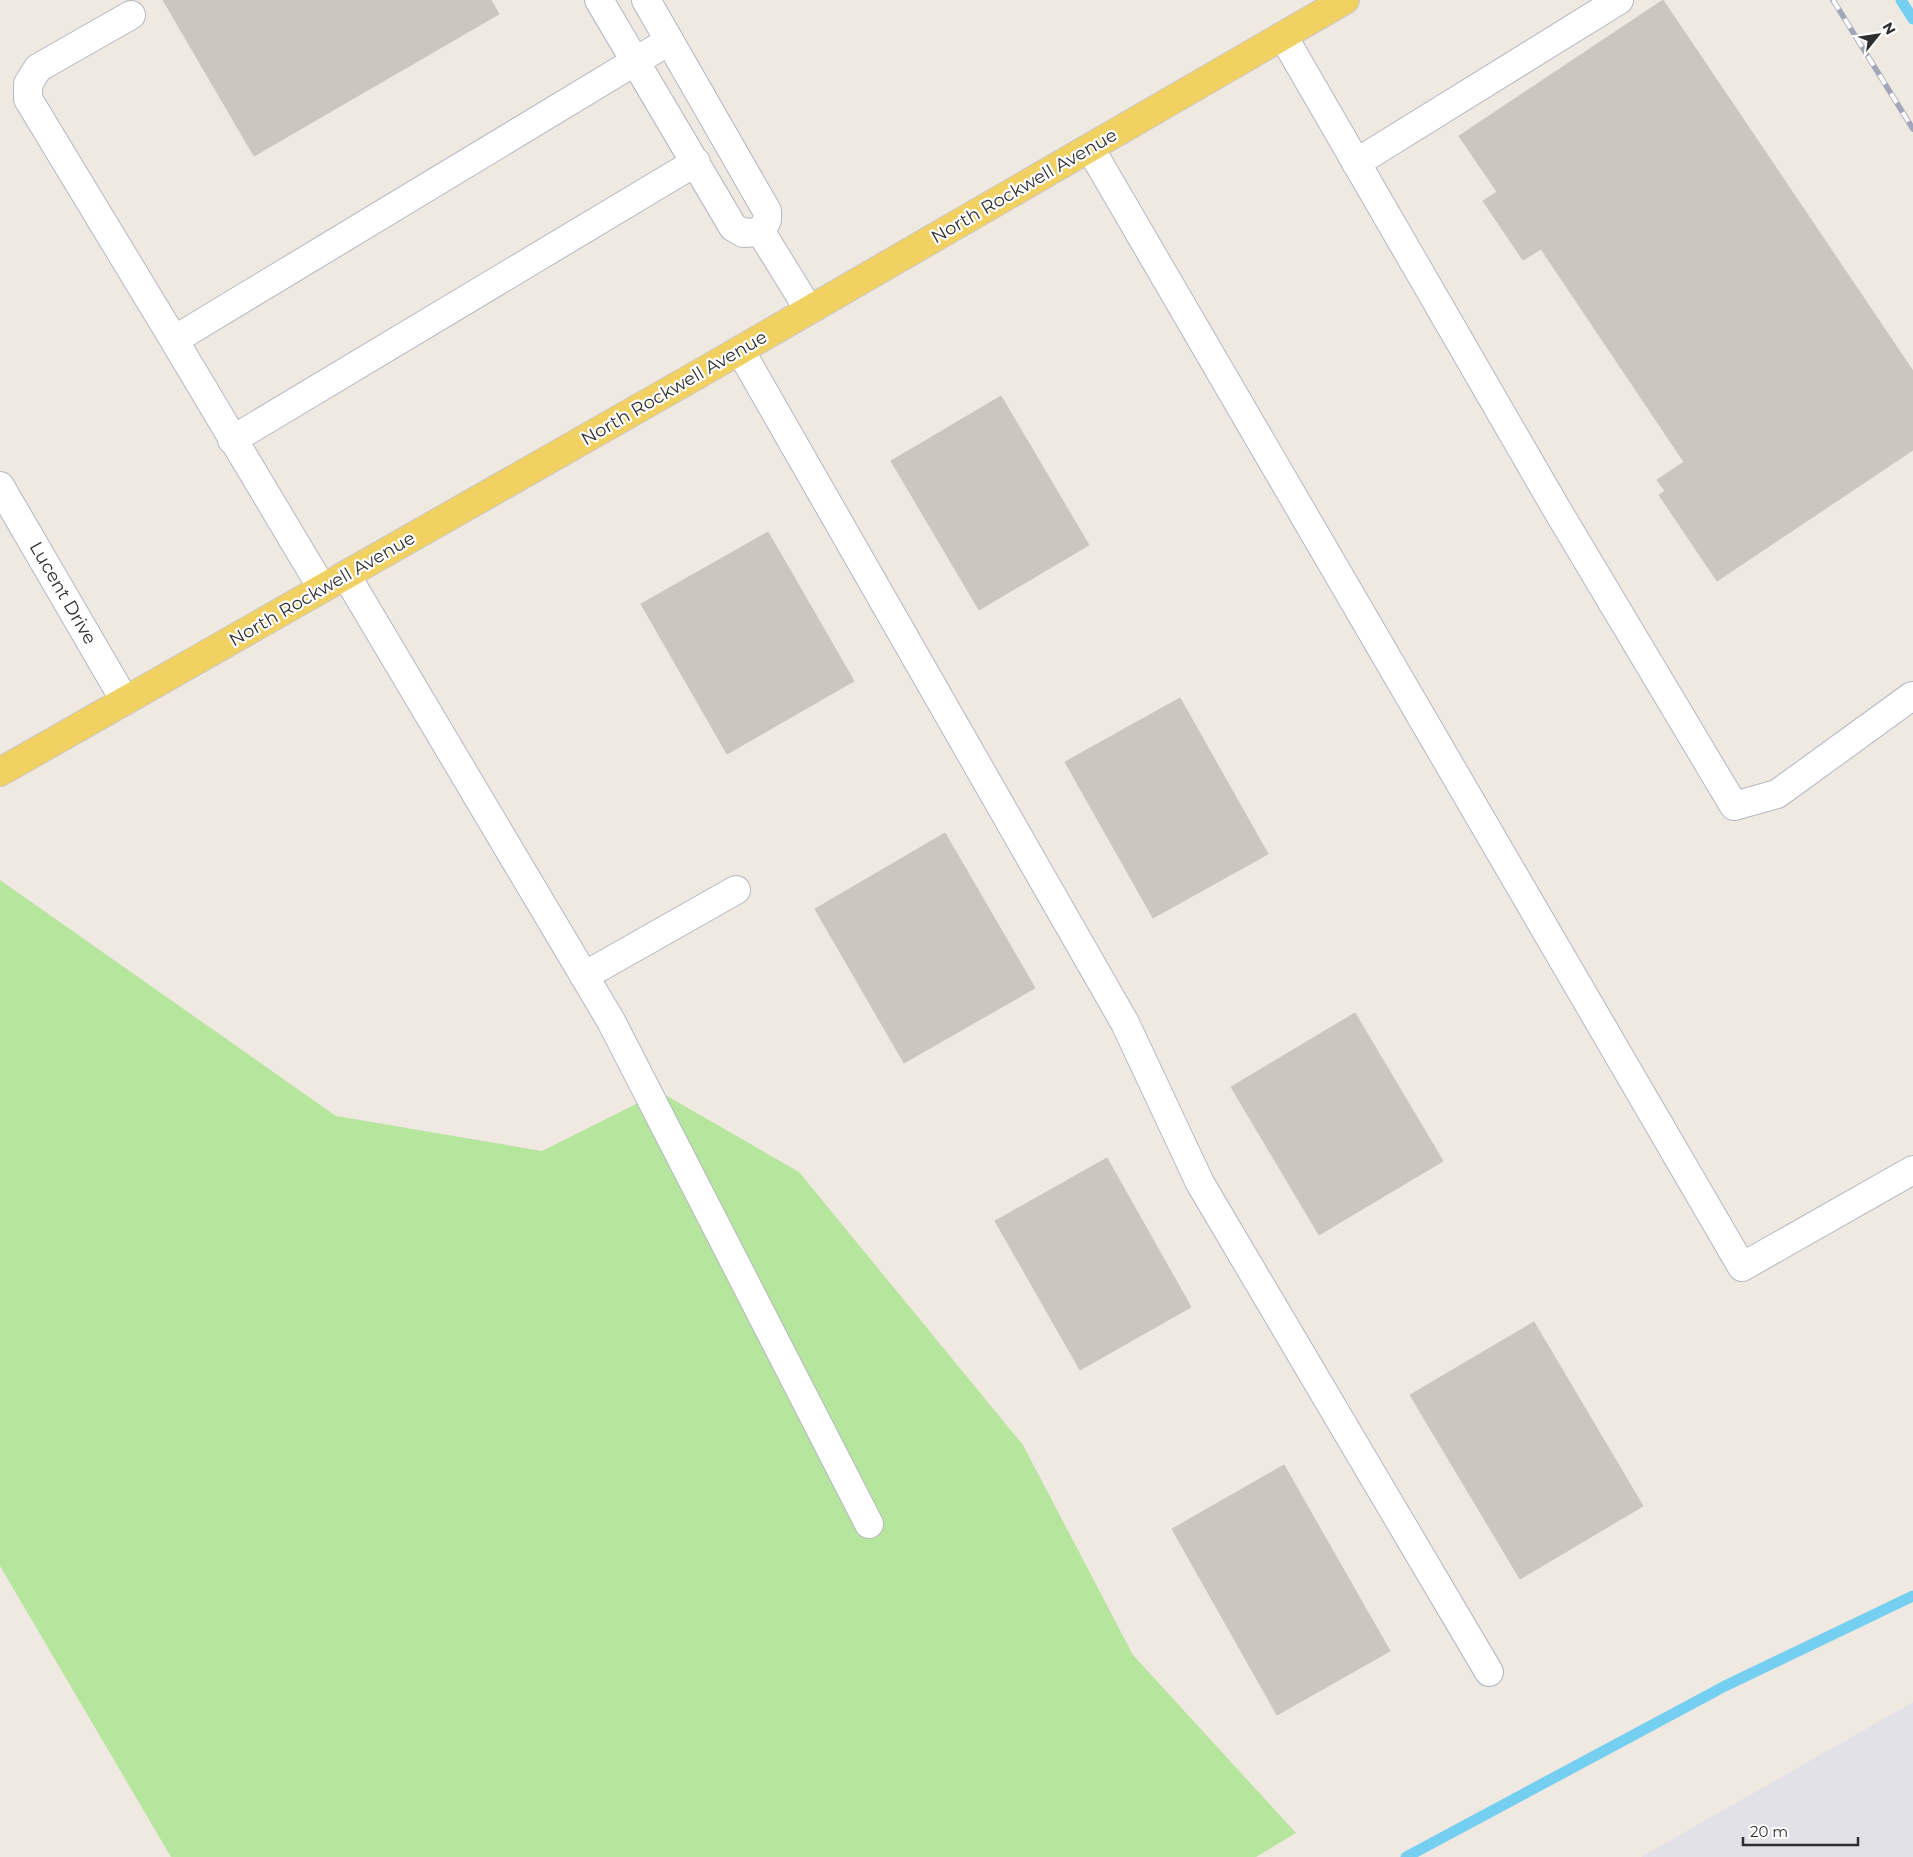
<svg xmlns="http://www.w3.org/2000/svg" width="1913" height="1857" font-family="Montserrat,sans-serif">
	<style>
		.industrial { fill: #e3e1e8 }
		.green { fill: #b6e59e }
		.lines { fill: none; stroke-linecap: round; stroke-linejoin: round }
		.stream { stroke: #75cff0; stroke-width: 11 }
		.building { fill: #cbc7bf; stroke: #cbc5ba }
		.minor-casing { stroke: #b4b7c1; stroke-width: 30 }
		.major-casing { stroke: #c9c9c9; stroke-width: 30 }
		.minor { stroke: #fff; stroke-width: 28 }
		.major { stroke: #f2d163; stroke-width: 28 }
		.rail-casing { stroke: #a3a6b8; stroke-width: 5.5 }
		.rail { stroke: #fff; stroke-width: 4; stroke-dasharray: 11; stroke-linecap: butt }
		.labels { text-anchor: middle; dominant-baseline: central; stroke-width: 4.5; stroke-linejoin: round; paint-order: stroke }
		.street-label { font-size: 18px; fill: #2e2e2e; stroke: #fff }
	</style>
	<rect width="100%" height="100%" fill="#efe9e1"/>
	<!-- industrial -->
	<path class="industrial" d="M 1913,1702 L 1913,1857 L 1641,1857 Z"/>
	<!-- green -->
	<path class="green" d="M 0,880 L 336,1116 L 542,1151 L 660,1092 L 799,1172 L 1023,1445 L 1133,1655 L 1296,1833 L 1256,1857 L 171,1857 L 0,1566 Z"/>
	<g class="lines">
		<!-- stream -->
		<path class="stream" d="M 1901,0 L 1913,19
			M 1406,1857 L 1725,1686 L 1913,1596"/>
	</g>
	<!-- building -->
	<path class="building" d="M 163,0 L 491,0 L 499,14 L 254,156 Z
		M 1663,0 L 1913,371 L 1913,450 L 1717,581 L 1659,495 L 1665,491 L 1657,480 L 1684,462 L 1541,249 L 1523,260 L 1483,201 L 1497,192 L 1459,136 Z
		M 1001,396 L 1089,545 L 979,610 L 891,461 Z
		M 768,532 L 854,681 L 727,754 L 641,604 Z
		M 1180,698 L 1268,854 L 1153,918 L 1065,762 Z
		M 945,833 L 1035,988 L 904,1063 L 815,909 Z
		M 1355,1013 L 1443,1161 L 1319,1235 L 1231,1087 Z
		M 1107,1158 L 1191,1307 L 1080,1370 L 995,1221 Z
		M 1534,1322 L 1643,1506 L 1520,1579 L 1410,1395 Z
		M 1284,1465 L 1390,1651 L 1277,1715 L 1172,1529 Z"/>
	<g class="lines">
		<defs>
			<path id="minor" d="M 599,0 L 733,227 L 743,233 L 761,232 L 767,220 L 767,211 L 646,0
				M 131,15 L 38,68 L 28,84 L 28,99 L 174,340
				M 1283,36 L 1556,508 L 1734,806 L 1777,794 L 1912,696
				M 1090,148 L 1742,1267 L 1913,1170
				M 1356,163 L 1619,0
				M 761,232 L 809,310
				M 740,350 L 1125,1023 L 1200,1183 L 1489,1672
				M 232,440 L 696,162
				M 0,486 L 125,701
				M 346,575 L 611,1021 L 869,1524
				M 322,588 L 174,340 L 669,41
				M 584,976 L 736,890"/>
			<path id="major" d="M 0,772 L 697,375 L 1345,0"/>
		</defs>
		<!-- minor casing -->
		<use href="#minor" class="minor-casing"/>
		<!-- major casing -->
		<use href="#major" class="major-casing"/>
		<!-- minor -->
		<use href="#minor" class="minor"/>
		<!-- major -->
		<use href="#major" class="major"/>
		<defs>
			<path id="rail" d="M 1833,0 L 1913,129"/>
		</defs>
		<!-- rail casing -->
		<use href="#rail" class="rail-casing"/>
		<!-- rail -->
		<use href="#rail" class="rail"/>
	</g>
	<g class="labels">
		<!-- street labels -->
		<g class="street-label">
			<text transform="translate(1024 186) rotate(-30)">North Rockwell Avenue</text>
			<text transform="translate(674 388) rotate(-30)">North Rockwell Avenue</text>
			<text transform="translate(322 589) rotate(-30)">North Rockwell Avenue</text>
			<text transform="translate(63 593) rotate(60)">Lucent Drive</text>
		</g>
	</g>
	<!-- north arrow -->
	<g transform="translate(1878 35) rotate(60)" stroke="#ffffff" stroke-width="4" paint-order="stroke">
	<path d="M0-4L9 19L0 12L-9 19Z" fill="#2e2e2e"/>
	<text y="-8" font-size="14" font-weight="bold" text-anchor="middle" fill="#2e2e2e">N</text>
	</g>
	<!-- scale -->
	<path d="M1743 1837v8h115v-8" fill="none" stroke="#2e2e2e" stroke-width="2.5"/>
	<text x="1750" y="1837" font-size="15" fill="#2e2e2e" stroke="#ffffff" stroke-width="4" paint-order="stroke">20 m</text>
</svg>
